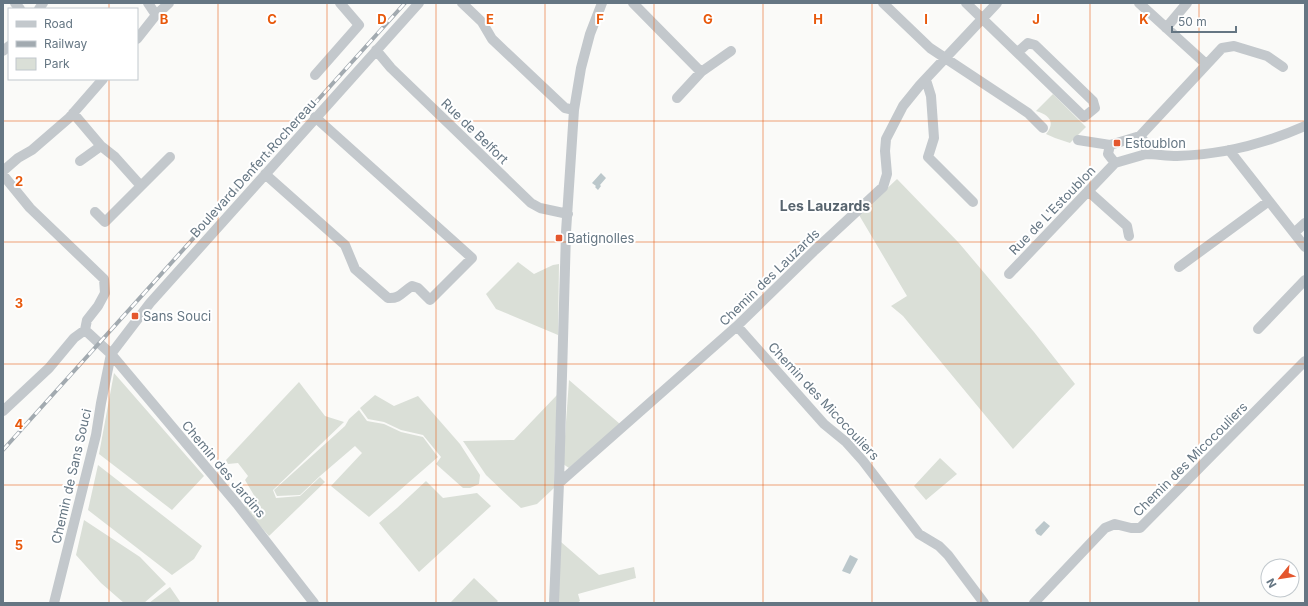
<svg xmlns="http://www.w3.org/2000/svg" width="1308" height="606" font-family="Inter,sans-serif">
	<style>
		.green { fill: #dadfd7 }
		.water { fill: #bbc7cb }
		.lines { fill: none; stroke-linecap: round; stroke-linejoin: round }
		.minor { stroke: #c3c8cc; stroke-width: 10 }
		.rail-casing { stroke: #a2aab0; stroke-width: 4 }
		.rail { stroke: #fff; stroke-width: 2.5; stroke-dasharray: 8; stroke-linecap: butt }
		.grid { fill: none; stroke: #e8590c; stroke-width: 1; stroke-opacity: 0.55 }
		.poi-dot { fill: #e4572e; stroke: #fff; stroke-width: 1.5 }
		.labels { text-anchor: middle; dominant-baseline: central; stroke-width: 4; stroke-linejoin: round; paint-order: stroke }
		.street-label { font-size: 13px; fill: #657683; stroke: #fff }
		.poi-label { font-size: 13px; fill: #657683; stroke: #fff; text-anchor: start }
		.neighbourhood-label { font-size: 14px; font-weight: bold; fill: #57646e; stroke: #fff }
		.grid-label { font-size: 13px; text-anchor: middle; font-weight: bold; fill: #e8590c; stroke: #fff; stroke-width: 4; stroke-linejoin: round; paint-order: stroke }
	</style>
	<rect width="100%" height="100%" fill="#fafaf8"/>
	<!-- green -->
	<path class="green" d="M 1053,94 L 1086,127 L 1070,143 L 1055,138 L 1046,134 C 1056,122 1049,115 1036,111 Z
		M 897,179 L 959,243 L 1034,332 L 1075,384 L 1013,449 L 903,316 L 891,306 L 907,296 L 859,215 Z
		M 518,262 L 534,274 L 553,265 L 559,264 L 558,335 L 496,309 L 486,294 Z
		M 114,373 L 204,476 L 172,510 L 99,454 Z
		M 569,380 L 620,424 L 569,468 L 563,464 Z
		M 299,382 L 325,416 L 344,422 L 273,490 L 276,498 L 300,496 L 320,477 L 325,482 L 269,536 L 244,508 L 255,497 L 245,480 L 248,476 L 238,463 L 228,464 L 226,460 Z
		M 375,395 L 394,406 L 418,396 L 460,444 L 480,475 L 479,484 L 470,488 L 463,488 L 436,464 L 441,457 L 423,435 L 401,430 L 384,422 L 368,419 L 360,408 Z
		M 557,395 L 554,488 L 537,504 L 521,508 L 510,498 L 486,475 L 463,441 L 514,440 Z
		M 359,410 L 367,421 L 384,424 L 401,432 L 423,437 L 438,457 L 369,517 L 331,486 L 362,453 L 355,446 L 320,476 L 300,495 L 277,496 L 274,490 L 345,426 L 349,419 Z
		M 940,458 L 957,474 L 926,500 L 914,486 Z
		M 98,465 L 202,546 L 194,559 L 172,575 L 88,510 Z
		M 426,481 L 443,498 L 477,493 L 491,506 L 419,572 L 379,523 L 397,508 Z
		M 84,520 L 140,557 L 166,584 L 144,603 L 124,603 L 101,583 L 76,555 Z
		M 561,542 L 599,575 L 634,567 L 636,578 L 578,594 L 580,601 L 577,603 L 558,603 Z
		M 474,578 L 498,601 L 496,603 L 452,603 L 451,602 Z
		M 170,587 L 181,603 L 149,603 Z"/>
	<!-- water -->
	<path class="water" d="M 601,173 L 606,178 L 600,185 L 601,186 L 598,190 L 595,187 L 596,186 L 592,183 Z
		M 1044,521 L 1050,526 L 1041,536 L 1037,534 L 1035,530 Z
		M 850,555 L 858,559 L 850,574 L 842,571 Z"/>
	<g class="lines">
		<!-- minor -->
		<path class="minor" d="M 15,3 L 20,9
			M 148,3 L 156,15
			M 462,3 L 482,22 L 492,39 L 565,108 L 574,110
			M 633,3 L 701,72 L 677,98
			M 883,3 L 930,48 L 1028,113 L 1043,128
			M 966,3 L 1084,117 L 1095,108 L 1093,101 L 1035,45 L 1028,43 L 1018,52
			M 1139,3 L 1206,64
			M 39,9 L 43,3
			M 1166,28 L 1187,3
			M 137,39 L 156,15 L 169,3
			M 376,50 L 391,68 L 531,203 L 540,208 L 568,214
			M 3,51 L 9,46
			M 701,72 L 731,51
			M 315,75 L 359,25 L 340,3
			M 926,80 L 931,96 L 934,138 L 928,157 L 973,202
			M 73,113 L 101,146 L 115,157 L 141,186
			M 1140,136 L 1222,48 L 1234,46 L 1267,56 L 1283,67
			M 1140,136 L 1146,144 L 1146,154 L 1115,163 L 1108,154 L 1110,145 Z
			M 1078,140 L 1110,145
			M 1229,150 L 1305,247
			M 1146,154 C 1156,154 1166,156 1177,156 C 1221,155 1264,144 1305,126
			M 80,161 L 101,146
			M 3,171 L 18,158 L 32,150 L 69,118 L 103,79
			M 265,174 L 345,245 L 355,269 L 388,298 C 400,299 402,292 412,286 L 418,288 L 430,300 L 472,258 L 315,117
			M 3,175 L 30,208 L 104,279 L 105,293 L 98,306 L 87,320 L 85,330
			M 1088,191 L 1127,226 L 1129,236
			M 95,212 L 105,222 L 170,157
			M 1294,233 L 1305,223
			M 1179,267 L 1269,201
			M 1009,274 L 1115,163
			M 737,326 L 824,424 L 846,442 L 863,461 L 919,534 L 939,546 L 948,555 L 984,603
			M 1258,329 L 1305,280
			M 85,330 L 111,354 L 237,504 L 314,603
			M 3,411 L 49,368 L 74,338 L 85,330
			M 559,483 L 737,326 L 815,250 L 883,187 L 887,174 L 885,151 L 886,139 L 903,106 L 920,85 L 997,3
			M 54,603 L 96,435 L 101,403 L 111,354 L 150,303 L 419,3
			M 554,603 L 559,483 L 566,232 L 574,110 L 581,68 L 590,34 L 602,3
			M 1034,603 L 1105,528 L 1115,524 L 1131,528 L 1140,528 L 1305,361"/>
		<defs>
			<path id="rail" d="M 3,450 L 405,3"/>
		</defs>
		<!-- rail casing -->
		<use href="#rail" class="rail-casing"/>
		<!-- rail -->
		<use href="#rail" class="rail"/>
	</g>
	<!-- grid -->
	<path class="grid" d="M 109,3 L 109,9M 218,3 L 218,603M 327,3 L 327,603M 436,3 L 436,603M 545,3 L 545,603M 654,3 L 654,603M 763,3 L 763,603M 872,3 L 872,603M 981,3 L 981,603M 1090,3 L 1090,603M 1199,3 L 1199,603M 109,79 L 109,603M 3,121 L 1305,121M 3,242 L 1305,242M 3,364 L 1305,364M 3,485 L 1305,485"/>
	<!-- markers -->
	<g class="poi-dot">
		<rect x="1113" y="139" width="8" height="8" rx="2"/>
		<rect x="555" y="234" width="8" height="8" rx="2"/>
		<rect x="131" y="312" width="8" height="8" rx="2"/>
	</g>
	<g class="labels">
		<!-- street labels -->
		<g class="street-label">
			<text transform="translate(475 131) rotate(44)">Rue de Belfort</text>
			<text transform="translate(253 168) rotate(-48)">Boulevard Denfert Rochereau</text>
			<text transform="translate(1052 210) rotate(-46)">Rue de L'Estoublon</text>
			<text transform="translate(769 277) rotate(-44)">Chemin des Lauzards</text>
			<text transform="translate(824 401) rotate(47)">Chemin des Micocouliers</text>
			<text transform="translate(1190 459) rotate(-45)">Chemin des Micocouliers</text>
			<text transform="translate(224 469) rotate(50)">Chemin des Jardins</text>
			<text transform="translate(71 476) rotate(-77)">Chemin de Sans Souci</text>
		</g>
		<!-- poi labels -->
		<g class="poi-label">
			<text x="1125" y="143">Estoublon</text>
			<text x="567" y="238">Batignolles</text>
			<text x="143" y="316">Sans Souci</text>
		</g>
		<!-- neighbourhood labels -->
		<g class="neighbourhood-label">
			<text x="825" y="205">Les Lauzards</text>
		</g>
	</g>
	<g class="grid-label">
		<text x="164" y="24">B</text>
		<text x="272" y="24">C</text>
		<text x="382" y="24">D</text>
		<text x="490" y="24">E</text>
		<text x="600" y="24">F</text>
		<text x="708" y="24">G</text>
		<text x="818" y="24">H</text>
		<text x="926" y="24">I</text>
		<text x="1036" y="24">J</text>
		<text x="1144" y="24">K</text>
		<text x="19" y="186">2</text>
		<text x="19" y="308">3</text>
		<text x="19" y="429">4</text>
		<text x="19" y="550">5</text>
	</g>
	<!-- border -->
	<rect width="1308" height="606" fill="none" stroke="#657683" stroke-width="8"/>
	<!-- legend -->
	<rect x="8" y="8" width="130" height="72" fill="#ffffff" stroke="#c1c8cd"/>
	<rect x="16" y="21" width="20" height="6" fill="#c3c8cc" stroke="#c1c8cd"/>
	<text x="44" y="28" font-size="12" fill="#657683">Road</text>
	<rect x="16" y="41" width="20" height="6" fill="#a2aab0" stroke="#c1c8cd"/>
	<text x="44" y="48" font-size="12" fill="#657683">Railway</text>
	<rect x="16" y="58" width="20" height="12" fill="#dadfd7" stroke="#c1c8cd"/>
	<text x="44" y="68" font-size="12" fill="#657683">Park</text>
	<!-- north arrow -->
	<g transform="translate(1280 578) rotate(240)"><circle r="19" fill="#ffffff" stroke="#c1c8cd"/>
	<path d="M0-3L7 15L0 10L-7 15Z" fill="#e4572e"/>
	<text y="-6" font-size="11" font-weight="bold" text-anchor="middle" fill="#657683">N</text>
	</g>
	<!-- scale -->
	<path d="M1172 26v6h64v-6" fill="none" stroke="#657683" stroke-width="2"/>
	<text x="1178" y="26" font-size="12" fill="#657683" stroke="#ffffff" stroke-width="3" paint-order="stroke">50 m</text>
</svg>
